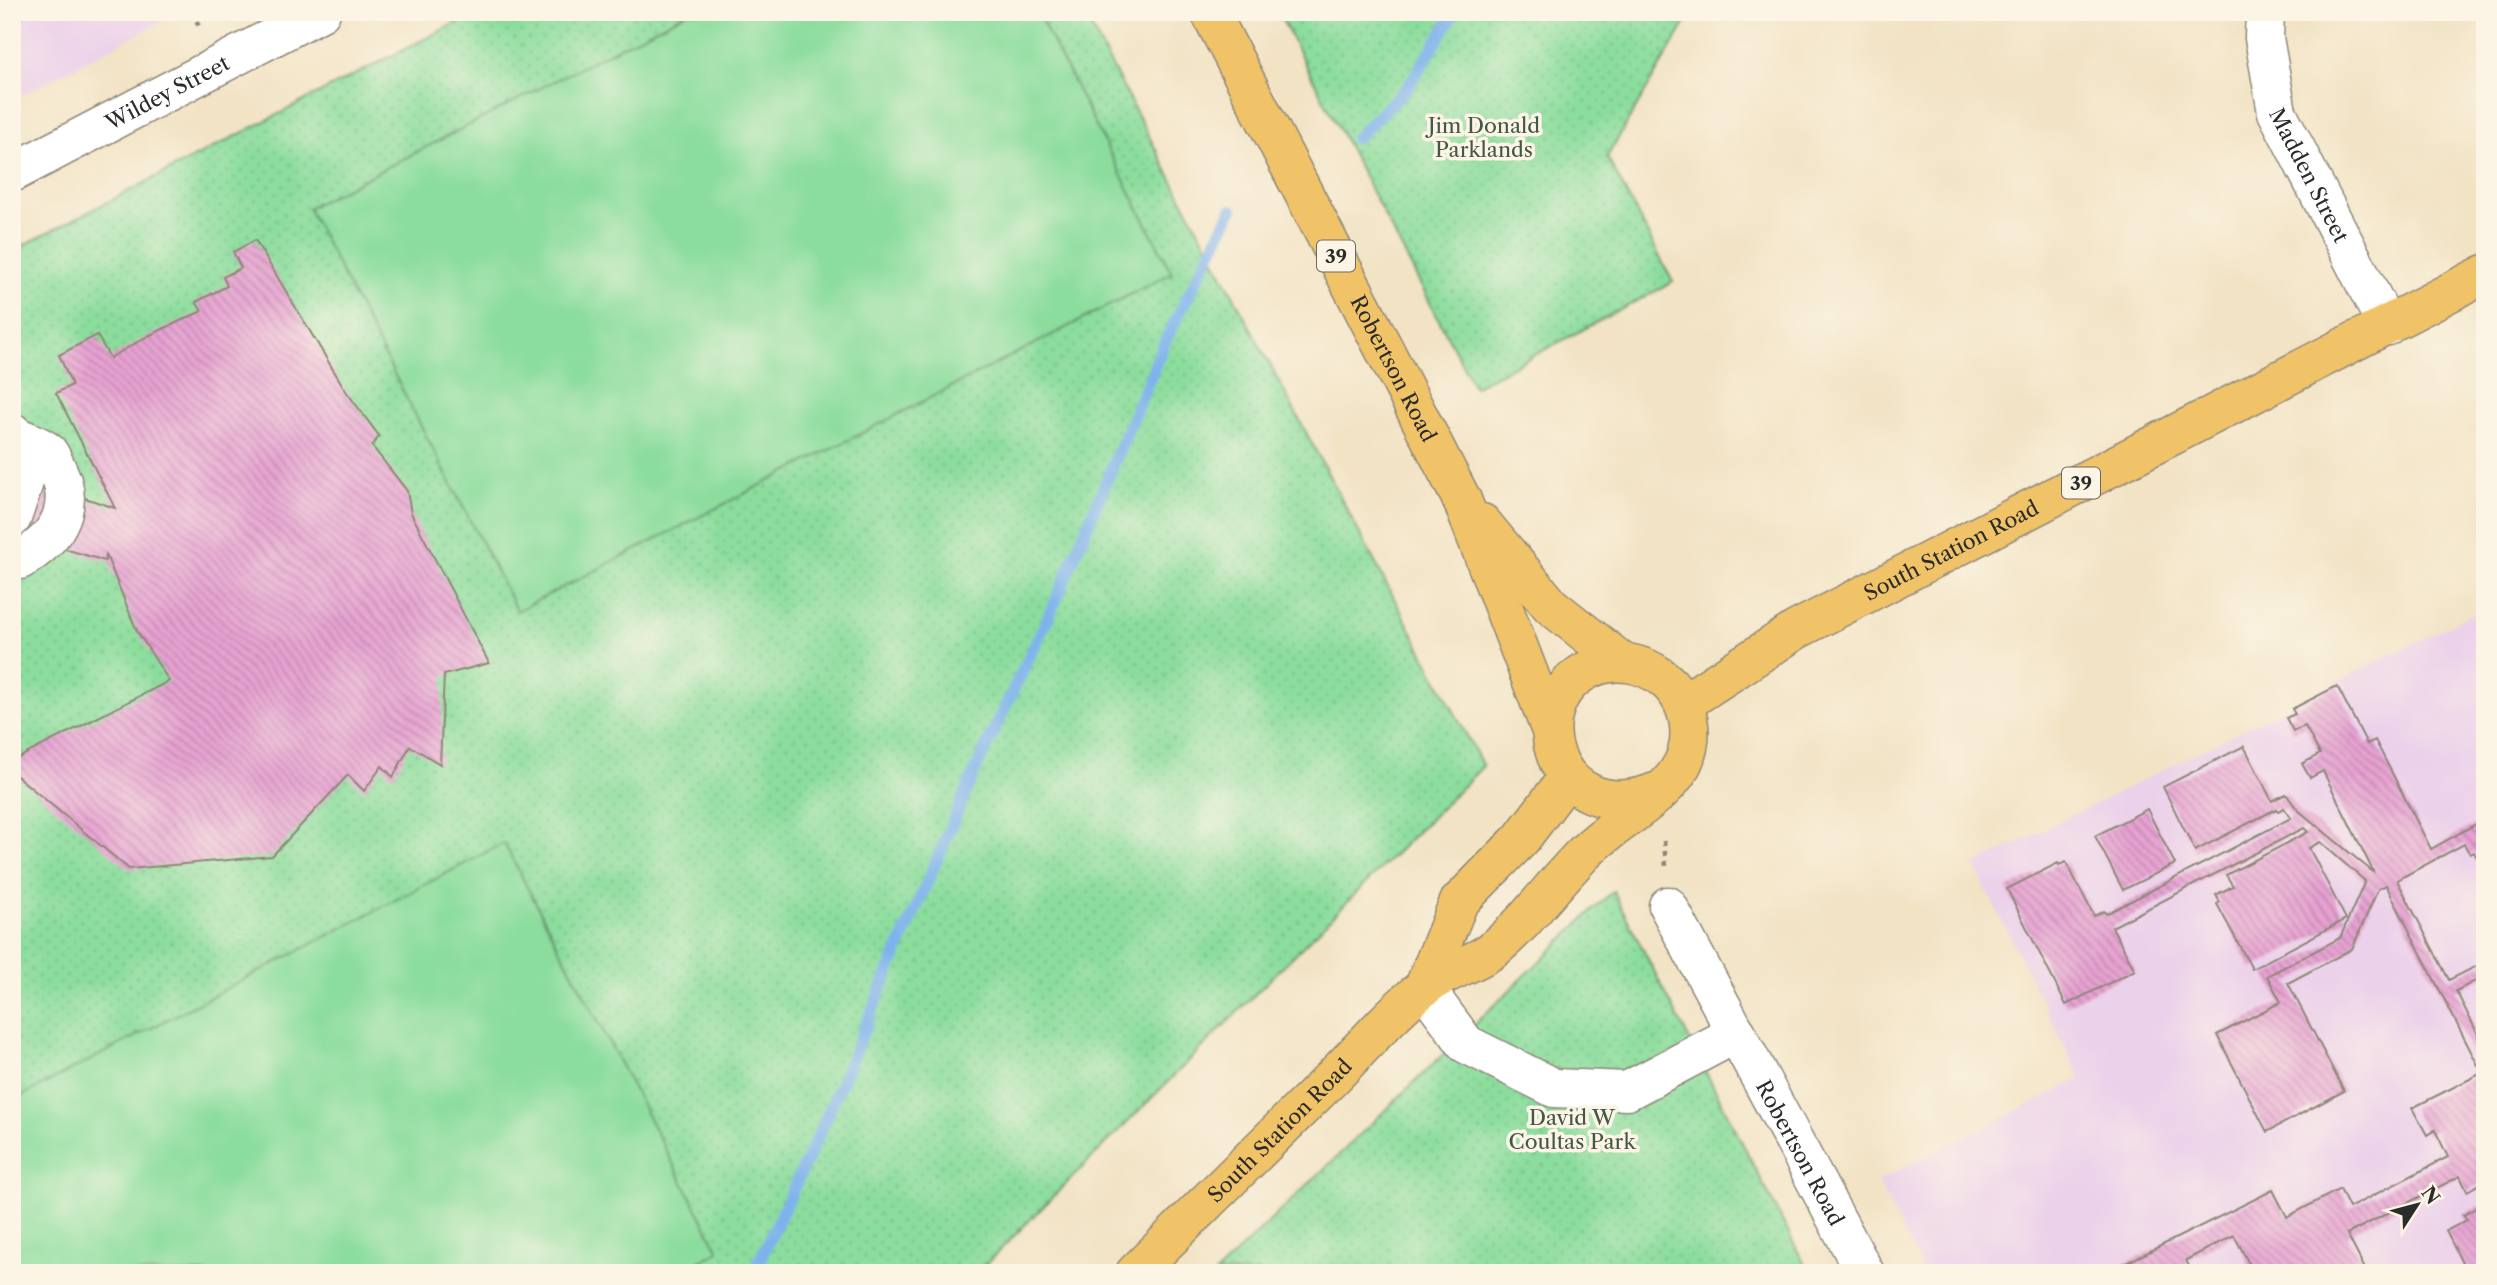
<svg xmlns="http://www.w3.org/2000/svg" width="2497" height="1285" font-family="'Libre Caslon Text',serif">
	<style>
		.built { fill: #ecd1ea }
		.green { fill: url(#green-dots); stroke: #5b8464; stroke-width: 2 }
		.pitch { fill: #8bdd9d; stroke: #5b8464; stroke-width: 2 }
		.lines { fill: none; stroke-linecap: round; stroke-linejoin: round }
		.stream { stroke: #7fb2ec; stroke-width: 12 }
		.building { fill: url(#building-back-hatch) }
		.minor-casing { stroke: #8e8778; stroke-width: 41 }
		.major-casing { stroke: #8e8778; stroke-width: 41 }
		.path { stroke: #8e8778; stroke-width: 4.5; stroke-dasharray: 5 5; stroke-linecap: butt }
		.minor { stroke: #fff; stroke-width: 38 }
		.major { stroke: #f1c369; stroke-width: 38 }
		.labels { text-anchor: middle; dominant-baseline: central; stroke-width: 7; stroke-linejoin: round; paint-order: stroke }
		.shield { fill: #fcf5e5; stroke: #6a6863; stroke-width: 2 }
		.shield-label { font-size: 19px; font-weight: bold; fill: #2b2b2b }
		.street-label { font-size: 21px; fill: #2b2b2b; stroke: #fcf5e5 }
		.park-label { font-size: 21px; fill: #435848; stroke: #fcf5e5 }
	</style>
	<defs>
		<pattern id="green-dots" width="8" height="8" patternUnits="userSpaceOnUse" patternTransform="scale(1.75)"><rect width="8" height="8" fill="#8bdd9d"/><path d="M2 2h.1M6 6h.1" fill="none" stroke="#78be87" stroke-width="1.8" stroke-linecap="round"/></pattern>
		<pattern id="building-back-hatch" width="6" height="6" patternUnits="userSpaceOnUse" patternTransform="scale(1.75)"><rect width="6" height="6" fill="#e7a2d2"/><path d="M-1 5l2 2M0 0l6 6M5-1l2 2" fill="none" stroke="#bb84ab"/></pattern>
	</defs>
	<rect width="100%" height="100%" fill="#fcf5e5"/>
	<filter id="ink" filterUnits="userSpaceOnUse"><feTurbulence type="fractalNoise" baseFrequency=".0143" numOctaves="2"/><feDisplacementMap in="SourceGraphic" scale="14" xChannelSelector="R" yChannelSelector="G"/><feConvolveMatrix kernelMatrix="1 2 1 2 8 2 1 2 1" color-interpolation-filters="sRGB"/></filter>
	<filter id="wash" filterUnits="userSpaceOnUse"><feTurbulence type="fractalNoise" baseFrequency=".00686" numOctaves="4" result="noise"/><feDisplacementMap in="SourceGraphic" scale="28" xChannelSelector="R" yChannelSelector="G"/><feGaussianBlur stdDeviation="1.57" result="paint"/><feColorMatrix in="noise" values="0 0 0 0 0 0 0 0 0 0 0 0 0 0 0 0 0 1.4 0 .05"/><feComposite in="paint" operator="in"/></filter>
	<g filter="url(#wash)">
		<rect width="100%" height="100%" fill="#f2e3c5"/>
		<!-- built -->
		<path class="built" d="M 12,12 L 156,12 L 161,22 L 12,100 Z
			M 2472,614 L 2485,639 L 2485,1273 L 1925,1273 L 1877,1181 L 2081,1079 L 1974,865 Z"/>
		<!-- green -->
		<path class="green" d="M 477,12 L 1083,12 L 1483,766 L 977,1273 L 12,1273 L 12,251 Z
			M 1278,12 L 1692,12 L 1607,157 L 1673,282 L 1474,387 Z
			M 1613,891 L 1809,1273 L 1216,1273 Z"/>
		<!-- pitch -->
		<path class="pitch" d="M 688,12 L 1037,12 L 1172,273 L 517,611 L 308,208 Z
			M 504,843 L 719,1251 L 678,1273 L 12,1273 L 12,1101 Z"/>
		<g class="lines">
			<!-- stream -->
			<path class="stream" d="M 1356,138 L 1408,87 L 1455,12
				M 751,1273 L 758,1264 L 823,1125 L 974,773 L 1057,598 L 1166,339 L 1232,210"/>
		</g>
		<g id="blocks">
			<!-- building -->
			<path class="building" d="M 12,12 L 31,12 L 12,22 Z
				M 255,240 L 346,391 L 379,436 L 372,446 L 407,491 L 411,513 L 489,663 L 444,675 L 440,764 L 410,746 L 393,777 L 382,766 L 364,791 L 348,775 L 272,856 L 129,869 L 12,772 L 12,761 L 169,681 L 137,631 L 106,555 L 105,561 L 12,533 L 28,479 L 115,508 L 56,393 L 72,385 L 59,355 L 97,335 L 110,358 L 148,336 L 202,311 L 196,302 L 227,286 L 223,277 L 241,268 L 233,252 Z
				M 2337,686 L 2367,744 L 2375,740 L 2431,849 L 2485,819 L 2485,873 L 2474,852 L 2470,854 L 2464,844 L 2397,880 L 2449,980 L 2485,962 L 2485,976 L 2456,991 L 2485,1048 L 2485,1181 L 2467,1191 L 2460,1176 L 2347,1234 L 2367,1273 L 2254,1273 L 2234,1235 L 2186,1260 L 2192,1273 L 2106,1273 L 2273,1190 L 2287,1217 L 2340,1189 L 2349,1208 L 2448,1157 L 2435,1130 L 2427,1135 L 2412,1108 L 2482,1073 L 2386,885 L 2378,889 L 2352,949 L 2288,983 L 2344,1091 L 2267,1132 L 2217,1035 L 2281,1002 L 2267,976 L 2340,938 L 2365,881 L 2320,842 L 2309,848 L 2346,919 L 2252,969 L 2217,904 L 2220,902 L 2216,895 L 2233,886 L 2226,875 L 2308,832 L 2304,828 L 2112,927 L 2135,970 L 2066,1005 L 2007,889 L 2058,863 L 2059,865 L 2066,862 L 2094,916 L 2104,911 L 2106,914 L 2291,818 L 2284,808 L 2278,811 L 2276,809 L 2195,851 L 2163,787 L 2244,746 L 2272,801 L 2286,794 L 2298,810 L 2374,873 L 2323,771 L 2310,778 L 2302,764 L 2320,754 L 2305,726 L 2293,731 L 2286,718 L 2295,714 L 2292,709 Z
				M 2147,809 L 2175,864 L 2123,890 L 2095,836 Z
				M 2485,1203 L 2485,1273 L 2467,1273 L 2446,1231 L 2467,1220 L 2463,1215 Z"/>
		</g>
	</g>
	<g filter="url(#ink)">
		<use href="#blocks" fill-opacity="0" stroke="#8e8778" stroke-width="2"/>
		<g class="lines">
			<defs>
				<g id="minor">
					<path id="s1" d="M 2265,12 L 2264,38 L 2277,112 L 2387,326"/>
					<path id="s2" d="M 12,173 L 321,12"/>
					<path d="M 12,432 L 24,482 L 12,518"/>
					<path d="M 12,557 L 20,560 C 53,541 77,510 58,471 C 55,466 52,456 48,452 C 39,444 24,440 13,435"/>
					<path id="s3" d="M 1668,906 L 1865,1273"/>
					<path d="M 1424,987 L 1466,1044 L 1554,1088 L 1627,1091 L 1737,1033"/>
				</g>
				<g id="major">
					<path id="s4" d="M 1210,12 L 1462,500 L 1551,731"/>
					<path d="M 1482,523 L 1551,606 L 1622,662"/>
					<path id="s5" d="M 1684,703 L 1796,630 L 2485,274"/>
					<path d="M 1424,987 L 1459,902 L 1521,839 L 1568,777"/>
					<path id="s6" d="M 1135,1273 C 1201,1208 1267,1143 1332,1078 C 1362,1048 1390,1014 1423,988 C 1443,971 1473,965 1494,949 C 1527,922 1554,883 1585,852 C 1612,825 1656,803 1677,773 C 1699,742 1691,698 1660,676 C 1643,664 1621,659 1600,665 C 1512,693 1551,835 1658,791"/>
				</g>
			</defs>
			<!-- minor casing -->
			<use href="#minor" class="minor-casing"/>
			<!-- major casing -->
			<use href="#major" class="major-casing"/>
			<!-- path -->
			<path class="path" d="M 192,12 L 201,30
				M 1664,841 L 1666,867"/>
			<!-- minor -->
			<use href="#minor" class="minor"/>
			<!-- major -->
			<use href="#major" class="major"/>
		</g>
	</g>
	<g class="labels">
		<!-- shield labels -->
		<g class="shield">
			<rect x="1317" y="240.5" width="38" height="31" rx="5"/>
			<rect x="2062" y="467.5" width="38" height="31" rx="5"/>
		</g>
		<g class="shield-label">
			<text x="1336" y="256">39</text>
			<text x="2081" y="483">39</text>
		</g>
		<!-- street labels -->
		<g class="street-label">
			<text stroke="none"><textPath href="#s2" startOffset="175">Wildey Street</textPath></text>
			<text stroke="none"><textPath href="#s1" startOffset="172">Madden Street</textPath></text>
			<text stroke="none"><textPath href="#s4" startOffset="401">Robertson Road</textPath></text>
			<text stroke="none"><textPath href="#s5" startOffset="308">South Station Road</textPath></text>
			<text stroke="none"><textPath href="#s6" startOffset="203">South Station Road</textPath></text>
			<text stroke="none"><textPath href="#s3" startOffset="280">Robertson Road</textPath></text>
		</g>
		<!-- park labels -->
		<g class="park-label">
			<text x="1484" y="125">Jim Donald<tspan x="1484" dy="24">Parklands</tspan></text>
			<text x="1572" y="1117">David W<tspan x="1572" dy="24">Coultas Park</tspan></text>
		</g>
	</g>
	<!-- margin -->
	<rect width="2497" height="1285" fill="none" stroke="#fcf5e5" stroke-width="42"/>
	<!-- north arrow -->
	<g transform="translate(2417 1205) rotate(54)" stroke="#fcf5e5" stroke-width="5" paint-order="stroke">
	<path d="M0-5L12 26L0 18L-12 26Z" fill="#2b2b2b"/>
	<text y="-10" font-size="19" font-weight="bold" text-anchor="middle" fill="#2b2b2b">N</text>
	</g>
</svg>
